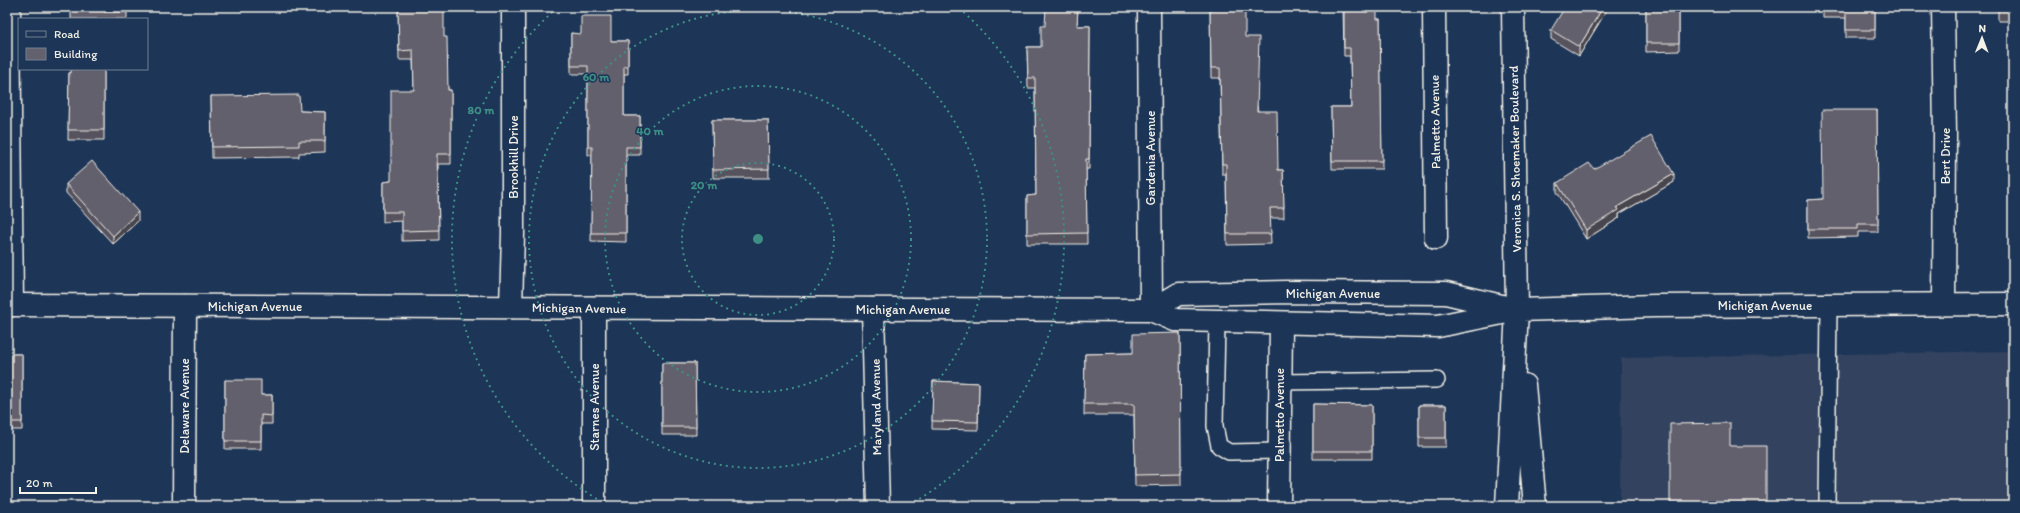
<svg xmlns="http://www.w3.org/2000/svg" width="2020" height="513" font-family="Itim,sans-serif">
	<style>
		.built { fill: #32425e }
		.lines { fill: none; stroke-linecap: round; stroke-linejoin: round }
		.service-casing { stroke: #f4f1e8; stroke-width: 18 }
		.minor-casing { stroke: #f4f1e8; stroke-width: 25 }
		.tertiary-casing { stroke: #f4f1e8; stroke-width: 25 }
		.service { stroke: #1d3557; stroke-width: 15 }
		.minor { stroke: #1d3557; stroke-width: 22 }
		.tertiary { stroke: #1d3557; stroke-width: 22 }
		.wall { fill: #56535f; stroke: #f4f1e8 }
		.shaded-wall { fill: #46444d; stroke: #f4f1e8 }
		.building { fill: #64616e; stroke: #f4f1e8 }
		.ring { fill: none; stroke: #3d8f86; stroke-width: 2; stroke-dasharray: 2 4 }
		.labels { text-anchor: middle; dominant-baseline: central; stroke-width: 3; stroke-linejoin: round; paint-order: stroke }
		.street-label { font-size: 13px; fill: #f4f1e8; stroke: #1d3557 }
		.centre { fill: #3d8f86; stroke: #1d3557; stroke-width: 2 }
		.ring-label { font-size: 12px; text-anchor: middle; font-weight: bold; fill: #3d8f86; stroke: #1d3557; stroke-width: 3; stroke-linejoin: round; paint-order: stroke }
	</style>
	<rect width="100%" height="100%" fill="#1d3557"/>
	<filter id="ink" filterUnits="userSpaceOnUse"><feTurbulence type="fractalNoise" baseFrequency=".025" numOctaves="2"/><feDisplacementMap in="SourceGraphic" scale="8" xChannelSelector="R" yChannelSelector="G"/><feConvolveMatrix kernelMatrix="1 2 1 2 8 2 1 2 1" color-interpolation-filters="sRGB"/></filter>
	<g filter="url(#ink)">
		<!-- built -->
		<path class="built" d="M 2013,351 L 2013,506 L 1620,506 L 1621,358 Z"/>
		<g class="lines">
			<defs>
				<path id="service" d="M 1217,322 L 1215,426 L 1219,446 L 1229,452 L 1279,451
					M 1279,382 L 1437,380
					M 1827,506 L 1829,305"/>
				<path id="minor" d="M 9,7 L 12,305
					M 1149,7 L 1151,310
					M 1434,7 L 1436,238
					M 1943,7 L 1945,134 L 1944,304
					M 511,307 L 513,234 L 513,7
					M 594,308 L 594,506
					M 873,309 L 878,506
					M 184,506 L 185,306
					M 1279,506 L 1281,324"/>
				<path id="tertiary" d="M 7,305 L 1151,310 L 1175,320 L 1438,326 L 1517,310 L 1655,306 L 2013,304
					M 1151,310 L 1178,294 L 1286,292 L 1446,293 L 1510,308
					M 1524,385 L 1535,506
					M 1507,506 L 1517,310 L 1513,7"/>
			</defs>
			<!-- service casing -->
			<use href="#service" class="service-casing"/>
			<!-- minor casing -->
			<use href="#minor" class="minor-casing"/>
			<!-- tertiary casing -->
			<use href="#tertiary" class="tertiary-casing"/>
			<!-- service -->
			<use href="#service" class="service"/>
			<!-- minor -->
			<use href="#minor" class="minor"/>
			<!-- tertiary -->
			<use href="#tertiary" class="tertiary"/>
		</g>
		<!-- wall -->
		<path class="wall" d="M 398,7 L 444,37 L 448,90 L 451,90 L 451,164 L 438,164 L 439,240 L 402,241 L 402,221 L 383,222 L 383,182 L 391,181 L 414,90 L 413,60 L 399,60 Z
			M 1078,7 L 1077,26 L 1090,26 L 1089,169 L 1086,169 L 1087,244 L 1027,244 L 1027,196 L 1036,195 L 1035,88 L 1028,88 L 1027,47 L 1041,47 Z
			M 1210,7 L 1245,37 L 1258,111 L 1278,170 L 1283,170 L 1284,218 L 1270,218 L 1271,244 L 1227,245 L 1226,174 L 1222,174 L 1220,78 L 1211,78 Z
			M 1343,7 L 1377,19 L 1380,19 L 1382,169 L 1332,169 L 1331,107 L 1351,107 L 1350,56 L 1344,56 Z
			M 1608,7 L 1608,8 L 1579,56 L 1551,39 L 1551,30 Z
			M 1646,7 L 1679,7 L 1679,51 L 1646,52 Z
			M 1823,7 L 1875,7 L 1875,38 L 1846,38 L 1846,18 L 1823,18 Z
			M 1998,7 L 2013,7 L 2013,21 L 1998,21 Z
			M 571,33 L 611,41 L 628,41 L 628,74 L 624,74 L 624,116 L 640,116 L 640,155 L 626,155 L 626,242 L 591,241 L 592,155 L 588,155 L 588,74 L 571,74 Z
			M 104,69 L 104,140 L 68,140 L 69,73 Z
			M 211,96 L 300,111 L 325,112 L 325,152 L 299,153 L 299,157 L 212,158 Z
			M 1877,110 L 1878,232 L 1858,232 L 1858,237 L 1808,238 L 1808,200 L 1823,199 Z
			M 712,120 L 768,120 L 769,178 L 713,178 Z
			M 1594,169 L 1674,182 L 1619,214 L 1619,218 L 1586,239 L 1557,192 L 1557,183 Z
			M 66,184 L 138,221 L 113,244 L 66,193 Z
			M 1180,333 L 1181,485 L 1135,486 L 1134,415 L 1084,415 L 1085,354 L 1133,353 Z
			M 7,354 L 22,354 L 22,430 L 7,430 Z
			M 662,363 L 695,363 L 696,435 L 662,435 Z
			M 225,380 L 261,395 L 272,395 L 272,424 L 261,424 L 261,449 L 225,449 Z
			M 933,381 L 979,383 L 978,430 L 932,429 Z
			M 1313,404 L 1372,405 L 1372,459 L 1313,459 Z
			M 1419,405 L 1446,405 L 1446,447 L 1419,447 Z"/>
		<!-- shaded-wall -->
		<path class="shaded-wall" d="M 1603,7 L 1608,7 L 1608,8 L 1579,56 L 1579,47 Z
			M 1674,174 L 1674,182 L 1619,214 L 1619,218 L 1586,239 L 1586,230 L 1617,207 Z
			M 138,212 L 138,221 L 113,244 L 113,236 Z"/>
		<!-- building -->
		<path class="building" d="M 71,7 L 104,7 L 104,12 L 127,12 L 127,19 L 71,19 Z
			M 398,7 L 444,7 L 444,37 L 447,37 L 448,90 L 451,90 L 451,154 L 437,154 L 439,230 L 402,231 L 402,212 L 383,212 L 383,182 L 391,181 L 391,90 L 414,90 L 413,50 L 399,51 Z
			M 1046,7 L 1078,7 L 1077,26 L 1090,26 L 1089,159 L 1086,159 L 1087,233 L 1027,234 L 1027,196 L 1036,195 L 1035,78 L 1028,78 L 1027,47 L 1041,47 L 1041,26 L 1045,26 Z
			M 1210,7 L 1245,7 L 1245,37 L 1259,37 L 1257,111 L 1277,111 L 1278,170 L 1283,170 L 1284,208 L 1270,208 L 1271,234 L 1227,234 L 1226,164 L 1222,164 L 1220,68 L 1211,68 Z
			M 1344,7 L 1377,7 L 1377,19 L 1380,19 L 1382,161 L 1332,161 L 1331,107 L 1351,107 L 1350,48 L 1344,48 Z
			M 1565,7 L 1603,7 L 1579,47 L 1551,30 Z
			M 1646,7 L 1679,7 L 1679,43 L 1646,43 Z
			M 1823,7 L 1875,7 L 1875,30 L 1846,30 L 1846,10 L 1823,10 Z
			M 1998,7 L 2013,7 L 2013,10 L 1998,10 Z
			M 581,16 L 611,16 L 611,41 L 628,41 L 628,66 L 624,66 L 624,116 L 640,116 L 640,147 L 626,147 L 626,233 L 591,233 L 592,147 L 588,147 L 588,66 L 571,66 L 571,33 L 581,34 Z
			M 71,69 L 104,69 L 104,130 L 68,130 L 69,73 L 71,73 Z
			M 299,95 L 300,111 L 325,112 L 325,141 L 299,141 L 299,146 L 212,147 L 211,96 Z
			M 1822,110 L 1877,110 L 1878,224 L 1858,224 L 1858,229 L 1808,229 L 1808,200 L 1823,199 Z
			M 712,120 L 768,120 L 769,169 L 713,170 Z
			M 1651,136 L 1674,174 L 1617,207 L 1619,210 L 1586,230 L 1557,183 L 1589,163 L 1594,169 Z
			M 92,161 L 138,212 L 113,236 L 66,184 Z
			M 1180,333 L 1181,474 L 1135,475 L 1134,404 L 1084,404 L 1085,354 L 1133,353 L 1133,334 Z
			M 7,354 L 22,354 L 22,422 L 7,422 Z
			M 662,363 L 695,363 L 696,427 L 662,427 Z
			M 225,380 L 261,380 L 261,395 L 272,395 L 272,416 L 261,415 L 261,441 L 225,441 Z
			M 933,381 L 979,383 L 978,422 L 932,421 Z
			M 1313,404 L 1372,405 L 1372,451 L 1313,451 Z
			M 1419,405 L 1446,405 L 1446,438 L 1419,438 Z
			M 1730,423 L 1730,446 L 1766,446 L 1766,506 L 1670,506 L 1670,424 Z"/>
	</g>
	<!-- distance rings -->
	<g class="ring">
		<circle cx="758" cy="239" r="76"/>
		<circle cx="758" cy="239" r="153"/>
		<circle cx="758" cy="239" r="229"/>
		<path d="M607 505A306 306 0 0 1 557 8M959 8A306 306 0 0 1 909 505"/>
	</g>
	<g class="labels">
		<!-- street labels -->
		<g class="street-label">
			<text transform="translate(1435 122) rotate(-91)">Palmetto Avenue</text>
			<text transform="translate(1945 156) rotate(-90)">Bert Drive</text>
			<text transform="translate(513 157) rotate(-90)">Brookhill Drive</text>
			<text transform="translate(1150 158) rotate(-90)">Gardenia Avenue</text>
			<text transform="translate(1515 159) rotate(-91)">Veronica S. Shoemaker Boulevard</text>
			<text x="1333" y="293">Michigan Avenue</text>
			<text x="1765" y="305">Michigan Avenue</text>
			<text x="255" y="306">Michigan Avenue</text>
			<text transform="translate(579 308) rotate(1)">Michigan Avenue</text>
			<text x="903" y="309">Michigan Avenue</text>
			<text transform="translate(184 406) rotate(-90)">Delaware Avenue</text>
			<text transform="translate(594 407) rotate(-90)">Starnes Avenue</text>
			<text transform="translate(876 407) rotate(-91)">Maryland Avenue</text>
			<text transform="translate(1279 415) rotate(-90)">Palmetto Avenue</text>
		</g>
	</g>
	<circle cx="758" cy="239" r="6" class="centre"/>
	<g class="ring-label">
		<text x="596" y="81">60 m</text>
		<text x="481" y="114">80 m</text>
		<text x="650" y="135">40 m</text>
		<text x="704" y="189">20 m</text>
	</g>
	<!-- margin -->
	<rect width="2020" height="513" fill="none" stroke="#1d3557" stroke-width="24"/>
	<rect x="12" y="12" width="1996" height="489" fill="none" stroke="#f4f1e8" stroke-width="1.5" filter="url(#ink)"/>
	<!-- legend -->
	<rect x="18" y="18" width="130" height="52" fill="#1d3557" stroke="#738091"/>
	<rect x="26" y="31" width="20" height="6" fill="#1d3557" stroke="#738091"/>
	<text x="54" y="38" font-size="12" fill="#f4f1e8">Road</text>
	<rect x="26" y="48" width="20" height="12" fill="#64616e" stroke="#738091"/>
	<text x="54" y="58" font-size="12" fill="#f4f1e8">Building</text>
	<!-- north arrow -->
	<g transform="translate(1982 38) rotate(1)" stroke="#1d3557" stroke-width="3" paint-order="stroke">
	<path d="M0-3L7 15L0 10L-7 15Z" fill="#f4f1e8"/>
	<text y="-6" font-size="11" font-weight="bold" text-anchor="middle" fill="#f4f1e8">N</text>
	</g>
	<!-- scale -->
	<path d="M20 487v6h76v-6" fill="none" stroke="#f4f1e8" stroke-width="2"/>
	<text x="26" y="487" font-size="12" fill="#f4f1e8" stroke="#1d3557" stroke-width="3" paint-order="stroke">20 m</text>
</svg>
